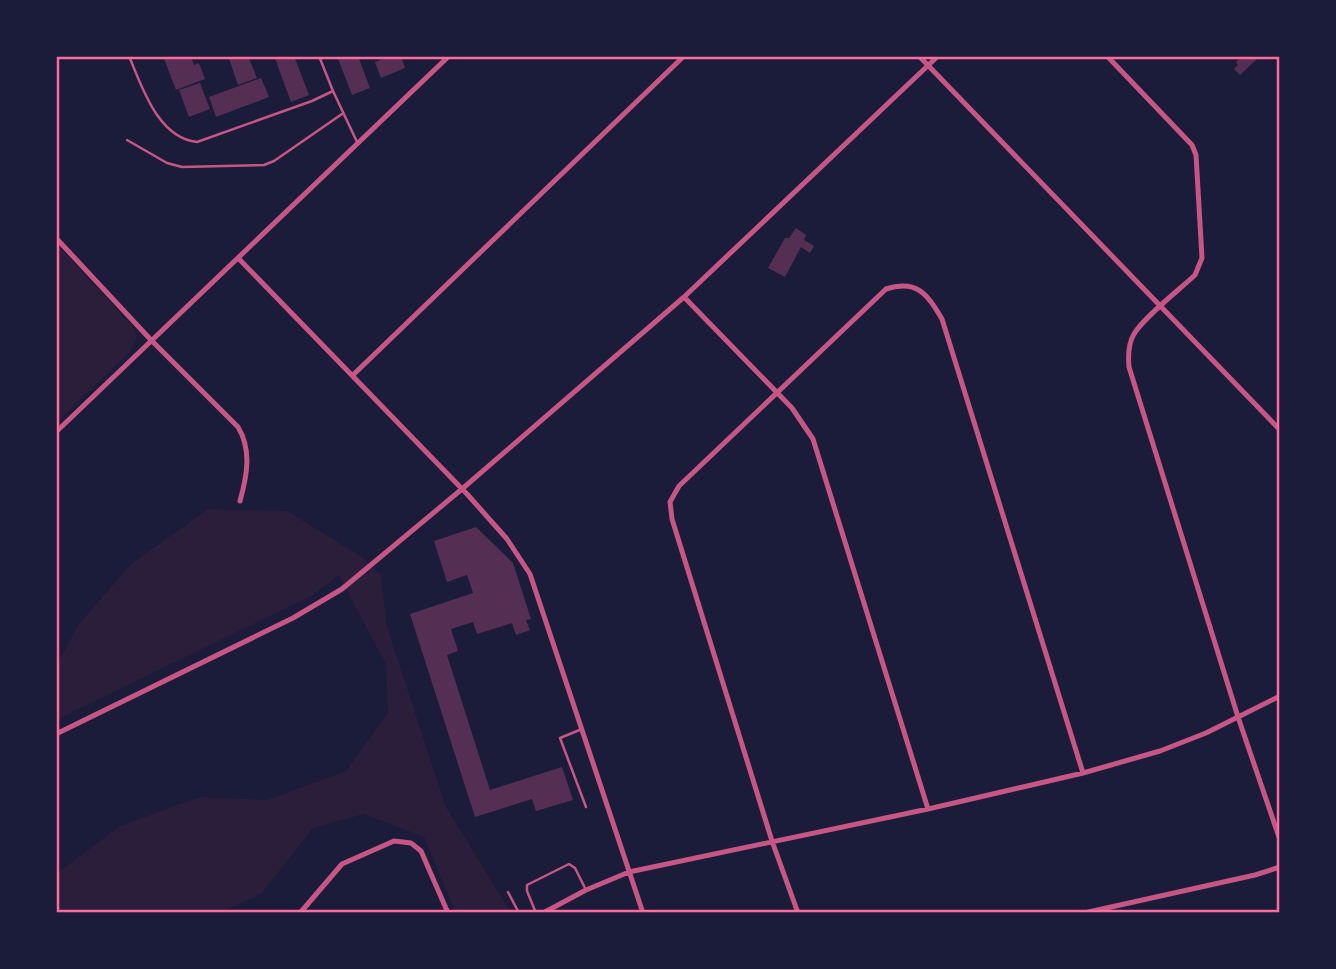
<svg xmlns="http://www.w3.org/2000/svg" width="1336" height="969" font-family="'Exo 2',sans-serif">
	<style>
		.green { fill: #2a1e3b }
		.building { fill: #542f53 }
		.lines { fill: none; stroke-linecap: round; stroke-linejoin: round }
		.service { stroke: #c65784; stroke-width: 2.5 }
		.minor { stroke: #c65784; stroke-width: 5 }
		.neatline { fill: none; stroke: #ff6b9d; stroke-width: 2.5 }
	</style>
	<rect width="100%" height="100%" fill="#1b1b3a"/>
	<!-- green -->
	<path class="green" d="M 56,243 L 133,327 L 137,337 L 130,352 L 56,423 Z
		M 208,509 L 287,511 L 362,557 L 381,576 L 387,627 L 446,807 L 511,913 L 456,913 L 424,837 L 364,814 L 313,828 L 261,894 L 219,913 L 56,913 L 56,874 L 120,826 L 200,797 L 267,800 L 346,771 L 388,713 L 386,665 L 339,575 L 313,595 L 56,720 L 56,666 L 79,624 L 130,565 Z"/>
	<!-- building -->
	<path class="building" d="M 163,56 L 191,56 L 194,65 L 199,63 L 205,79 L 176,90 Z
		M 228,56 L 248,56 L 257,78 L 238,85 Z
		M 274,56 L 294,56 L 309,95 L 291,102 Z
		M 337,56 L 358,56 L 370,88 L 352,95 Z
		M 390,56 L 401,56 L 405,68 L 381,78 L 375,62 Z
		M 1242,56 L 1260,56 L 1240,75 L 1234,69 L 1238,65 L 1236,62 Z
		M 261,78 L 269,97 L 216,117 L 209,97 Z
		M 200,83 L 210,109 L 189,117 L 179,90 Z
		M 796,228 L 806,235 L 804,240 L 814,246 L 810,253 L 801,247 L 785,277 L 768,268 L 785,238 L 789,238 Z
		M 476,527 L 513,563 L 531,619 L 526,620 L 530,630 L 516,635 L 512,623 L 477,634 L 473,622 L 451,629 L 458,651 L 447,655 L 490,790 L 562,767 L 573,800 L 536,811 L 532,799 L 475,817 L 410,614 L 473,593 L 467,575 L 447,582 L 434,541 Z"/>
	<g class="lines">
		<!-- service -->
		<path class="service" d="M 129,56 C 142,87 158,138 197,142 L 312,101 L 333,91 L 319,56
			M 333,91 L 358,144
			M 127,140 L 167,163 L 182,167 L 264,165 L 274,161 L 342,114
			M 582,729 L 560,738 L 586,807
			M 508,892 L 519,913
			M 536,913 L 527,891 L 527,885 L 569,864 L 575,868 L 586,890"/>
		<!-- minor -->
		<path class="minor" d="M 919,56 L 1280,430
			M 1107,56 L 1192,145 L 1196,155 L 1202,258 L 1195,275 C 1179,290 1143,318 1134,334 C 1128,344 1128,356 1129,367 L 1238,717 L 1280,840
			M 56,238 L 151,340 L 238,427 C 252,450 247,476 240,501
			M 239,259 L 467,494 L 507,539 L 530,574 L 643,913
			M 684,297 L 792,408 L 813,439 L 928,809
			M 353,375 L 684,56
			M 56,432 L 449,56
			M 56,734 L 293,618 L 342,589 L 462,489 L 684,297 L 938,56
			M 300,913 L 342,864 L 394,841 L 411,843 L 421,851 L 448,913
			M 543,913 L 586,890 L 629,872 L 928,809 L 1083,773 L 1160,751 L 1206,733 L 1280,696
			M 798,913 L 772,841 L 672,519 L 670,502 L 679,486 L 886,289 C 917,279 927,294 942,319 L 1083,773
			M 1084,913 L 1255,875 L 1280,867"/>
	</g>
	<!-- border -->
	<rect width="1336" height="969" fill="none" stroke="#1b1b3a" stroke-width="116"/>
	<rect x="58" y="58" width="1220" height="853" class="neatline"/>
</svg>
